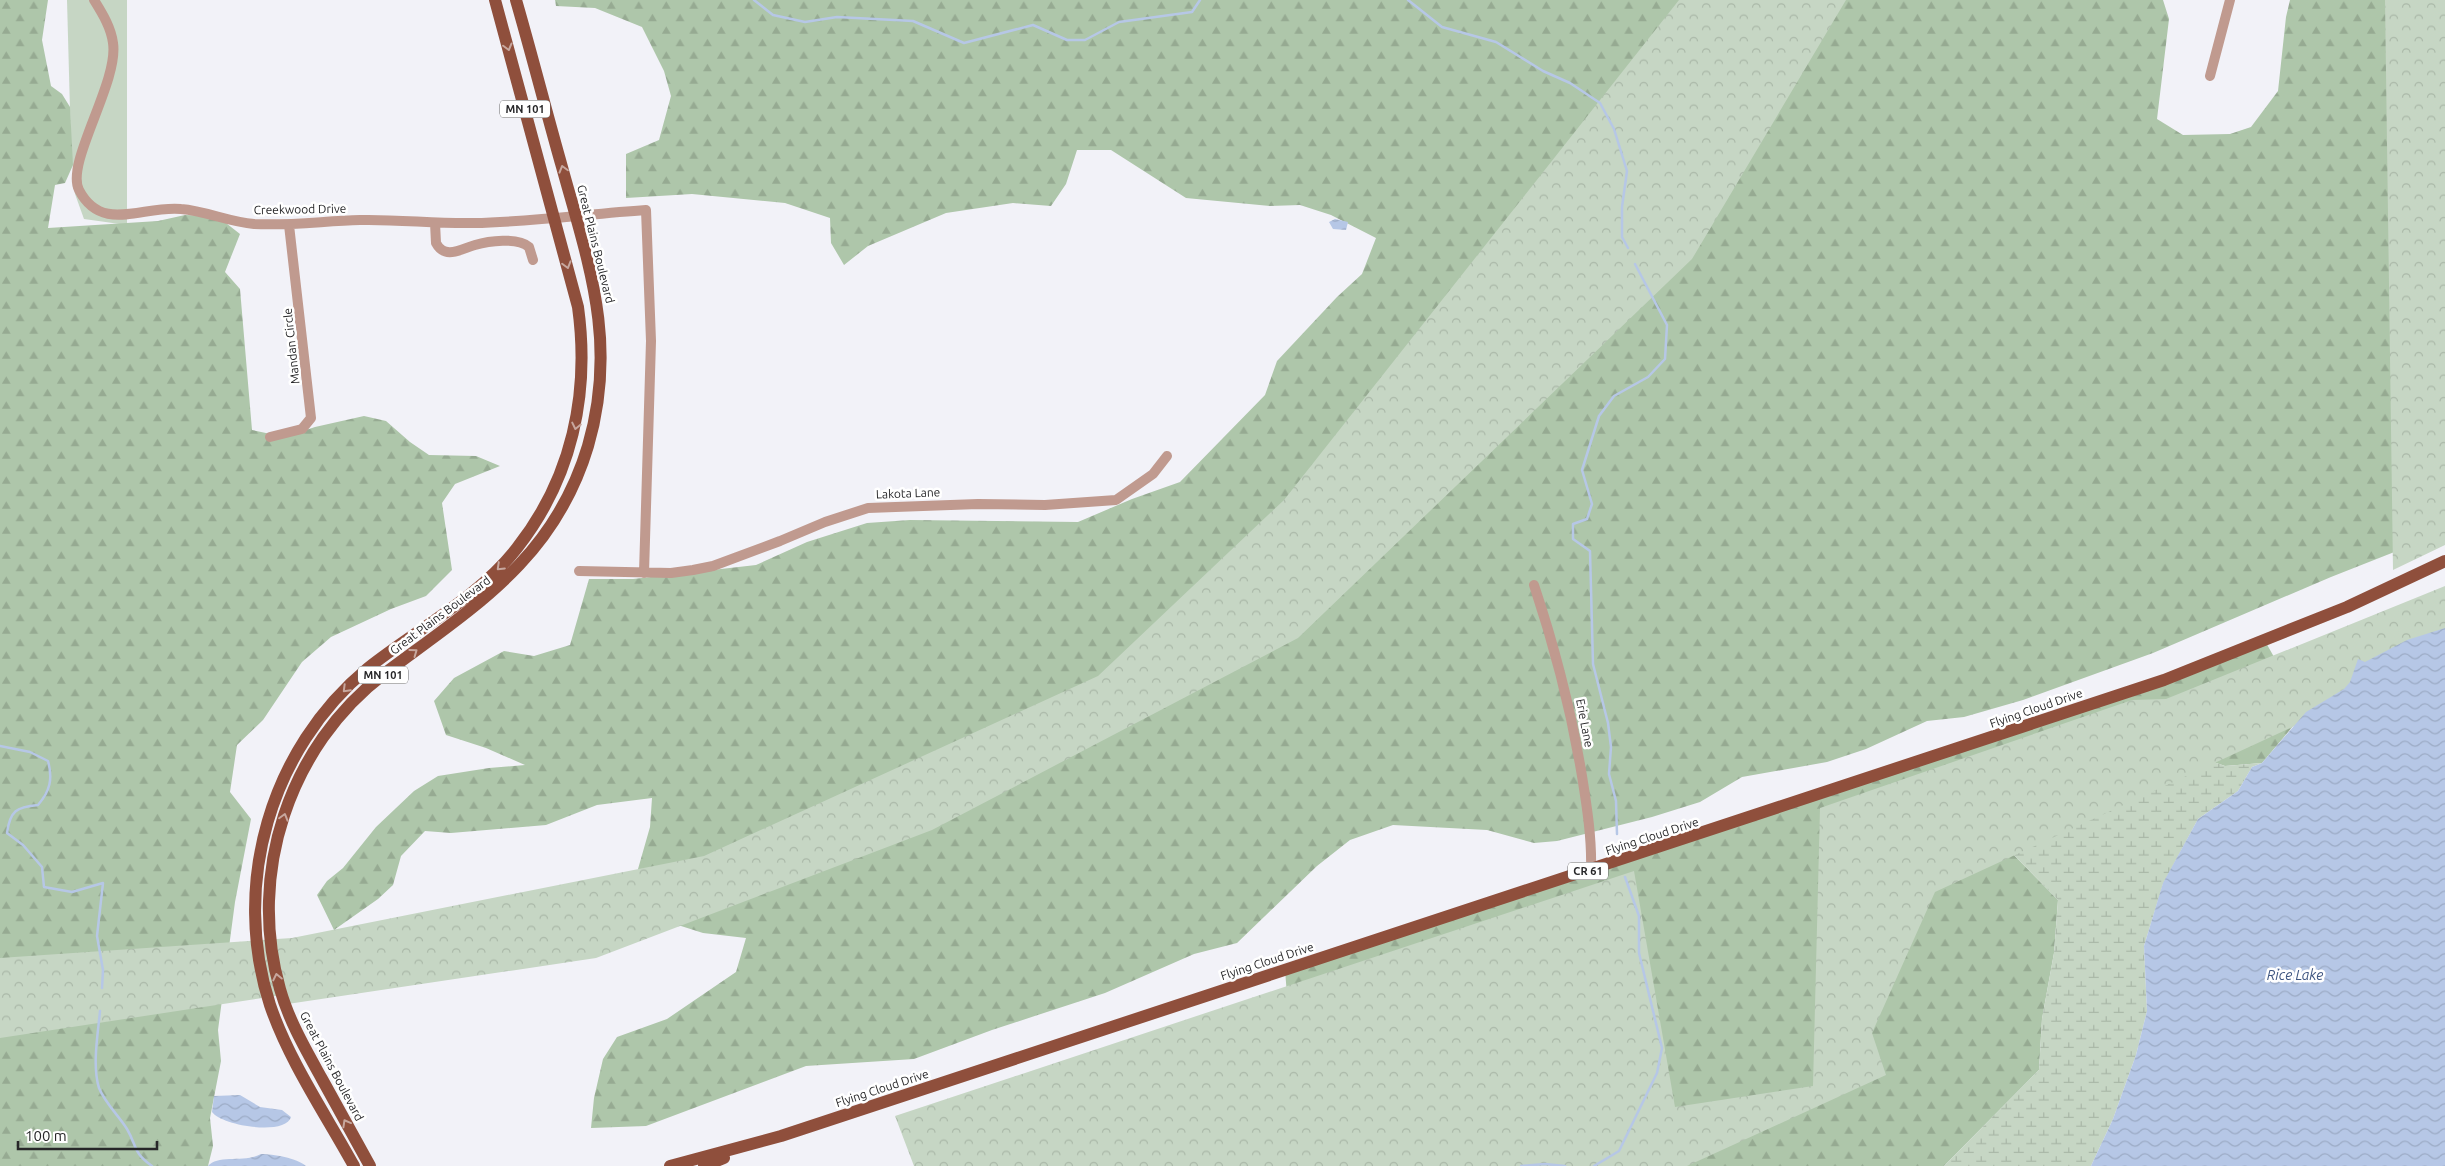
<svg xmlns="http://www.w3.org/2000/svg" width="2445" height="1166" font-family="Ubuntu,sans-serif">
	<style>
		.grass { fill: #c6d6c4 }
		.forest { fill: url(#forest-firs) }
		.wetland { fill: url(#wetland-marsh) }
		.park { fill: url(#park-crowns) }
		.water { fill: url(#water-waves) }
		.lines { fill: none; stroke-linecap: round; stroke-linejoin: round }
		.stream { stroke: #b6c7e6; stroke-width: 2.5 }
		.minor { stroke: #c09a8f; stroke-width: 10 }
		.major { stroke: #8f4f3c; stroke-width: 12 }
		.oneway { stroke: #c7a79e }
		.labels { text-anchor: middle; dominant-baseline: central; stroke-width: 5; stroke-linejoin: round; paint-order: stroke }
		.shield { fill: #fff; stroke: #686869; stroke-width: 1 }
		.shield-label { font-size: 11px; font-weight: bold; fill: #272729 }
		.street-label { font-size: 12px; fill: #272729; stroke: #fff }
		.water-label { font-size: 14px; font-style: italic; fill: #3e5580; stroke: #fff }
	</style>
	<defs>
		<pattern id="forest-firs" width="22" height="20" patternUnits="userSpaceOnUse" patternTransform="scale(1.25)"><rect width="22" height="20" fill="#aec6aa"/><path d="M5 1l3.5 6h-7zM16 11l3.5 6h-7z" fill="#96aa92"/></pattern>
		<pattern id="wetland-marsh" width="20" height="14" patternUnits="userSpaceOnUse" patternTransform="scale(1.25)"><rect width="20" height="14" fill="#c6d6c4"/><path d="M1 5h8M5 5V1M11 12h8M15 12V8" fill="none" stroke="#aab8a8"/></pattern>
		<pattern id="park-crowns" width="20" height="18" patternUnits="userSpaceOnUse" patternTransform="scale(1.25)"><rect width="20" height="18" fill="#c6d6c4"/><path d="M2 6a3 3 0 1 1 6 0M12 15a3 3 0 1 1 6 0" fill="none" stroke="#aab8a8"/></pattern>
		<pattern id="water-waves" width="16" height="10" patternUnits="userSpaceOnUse" patternTransform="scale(1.25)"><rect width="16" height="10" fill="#b6c7e6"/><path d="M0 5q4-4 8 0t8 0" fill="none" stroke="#9cabc5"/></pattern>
	</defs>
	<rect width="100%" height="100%" fill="#f2f2f8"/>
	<!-- grass -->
	<path class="grass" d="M 67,0 L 127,0 L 127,225 L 84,219 L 75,194 L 71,147 Z"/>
	<!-- forest -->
	<path class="forest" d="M 0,0 L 48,0 L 42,40 L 51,86 L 62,94 L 70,107 L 73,165 L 65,183 L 55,185 L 48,228 L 158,221 L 185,215 L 217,216 L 240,234 L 225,272 L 240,289 L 252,430 L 285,437 L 315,427 L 364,416 L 386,421 L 410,442 L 429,455 L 476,456 L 500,466 L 455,484 L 442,503 L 452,570 L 426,596 L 391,609 L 331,637 L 302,662 L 263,720 L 237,745 L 230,792 L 251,819 L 235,902 L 218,1030 L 221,1061 L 210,1118 L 213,1146 L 208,1166 L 0,1166 Z
		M 555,0 L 2163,0 L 2169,19 L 2157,119 L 2183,135 L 2230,134 L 2251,127 L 2278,91 L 2286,17 L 2290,0 L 2445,0 L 2445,532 L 2331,577 L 2153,653 L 2023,700 L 1964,717 L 1927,721 L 1866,749 L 1827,762 L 1742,777 L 1700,802 L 1652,817 L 1557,841 L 1534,843 L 1487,830 L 1393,825 L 1350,840 L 1317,866 L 1237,943 L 1194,954 L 1105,993 L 992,1030 L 914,1059 L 806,1066 L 646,1126 L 591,1128 L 594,1098 L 603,1059 L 617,1037 L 667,1019 L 736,972 L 746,938 L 703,933 L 659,919 L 638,869 L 650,827 L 652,798 L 597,805 L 546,825 L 451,833 L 425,831 L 401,856 L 393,885 L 378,899 L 334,930 L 317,895 L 327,881 L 343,868 L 376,827 L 414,791 L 438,776 L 489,768 L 525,765 L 486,748 L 446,735 L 434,701 L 454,678 L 504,651 L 534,656 L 570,645 L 589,579 L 633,579 L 756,565 L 807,542 L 867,523 L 910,520 L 1078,522 L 1132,499 L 1180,482 L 1265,395 L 1277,361 L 1337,297 L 1362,274 L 1376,238 L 1331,215 L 1300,205 L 1270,206 L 1186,198 L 1111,150 L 1077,150 L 1066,184 L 1051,206 L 1013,203 L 946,213 L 868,246 L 844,265 L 831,243 L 830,218 L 785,203 L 692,194 L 626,198 L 626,154 L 659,140 L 671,96 L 664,71 L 642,27 L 595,8 L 556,6 Z
		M 2265,641 L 2305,712 L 2262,763 L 2225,766 L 2199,757 L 2011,852 L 2058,900 L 2054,953 L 2042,1019 L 2039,1070 L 1944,1166 L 1371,1166 L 1294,1082 L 1285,970 Z"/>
	<!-- wetland -->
	<path class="wetland" d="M 2199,757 L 2225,766 L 2262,763 L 2252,767 L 2238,791 L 2198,819 L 2163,884 L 2144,946 L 2147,1011 L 2136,1055 L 2113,1119 L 2091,1166 L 1944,1166 L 2039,1070 L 2042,1019 L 2054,953 L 2058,900 L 2011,852 Z"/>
	<!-- park -->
	<path class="park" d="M 1679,0 L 1846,0 L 1692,259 L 1298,638 L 932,830 L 596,958 L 281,1005 L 282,995 L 0,1038 L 0,958 L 292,938 L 704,856 L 1098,676 L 1284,500 Z
		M 2385,0 L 2445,0 L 2445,545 L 2393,570 Z
		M 2445,586 L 2445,671 L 2403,676 L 1935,892 L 1872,1033 L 1886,1075 L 1687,1166 L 914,1166 L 895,1116 L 1634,871 L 1675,1107 L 1813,1086 L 1820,808 L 2132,700 L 2166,699 Z"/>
	<!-- water -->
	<path class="water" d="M 1335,219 L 1348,222 L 1346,230 L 1333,229 L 1329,222 Z
		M 2445,628 L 2445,1166 L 2091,1166 L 2113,1119 L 2136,1055 L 2147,1011 L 2144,946 L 2163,883 L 2198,819 L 2238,791 L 2252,767 L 2262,763 L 2306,712 L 2344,689 L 2350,682 L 2358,659 L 2365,662 L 2407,640 Z
		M 240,1095 L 260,1107 L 282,1110 L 291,1117 C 286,1136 222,1126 212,1112 L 214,1096 Z
		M 261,1154 C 273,1154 297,1158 306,1166 L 208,1166 C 218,1154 245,1163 261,1154 Z"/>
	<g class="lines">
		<!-- stream -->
		<path class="stream" d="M 754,0 L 773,15 L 805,22 L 837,17 L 913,21 L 964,43 L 1033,25 L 1067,40 L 1085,40 L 1119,22 L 1192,12 L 1200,0
			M 1408,0 L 1442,27 L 1496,42 L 1543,71 L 1570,83 L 1600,103 L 1614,129 L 1627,171 L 1622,207 L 1622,237 L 1628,248
			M 0,746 L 30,752 L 48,761 C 53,779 50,791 38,805 C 16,807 10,811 7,833 L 23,845 L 42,867 L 44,887 L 72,892 L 103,883 L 97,936 L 103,970 L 102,988
			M 1617,834 L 1616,801 L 1609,774 L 1611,747 L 1608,723 L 1593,664 L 1590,551 L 1573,539 L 1573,524 L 1587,519 L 1592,504 L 1582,470 L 1599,416 L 1614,396 L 1648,377 L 1665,359 L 1667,325 L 1635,264
			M 100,1011 C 98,1033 92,1066 99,1088 C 105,1103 119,1116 127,1129 C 137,1146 133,1153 152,1166
			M 1521,1166 L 1545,1164 L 1565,1166
			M 1594,1166 L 1619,1151 L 1657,1073 L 1662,1048 L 1639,953 L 1639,916 L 1625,877"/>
		<!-- minor -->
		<path class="minor" d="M 94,0 C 102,13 111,27 113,43 C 119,82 65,163 79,190 C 102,234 143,205 181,209 C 206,211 229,222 254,224 C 289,226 324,221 360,220 C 398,219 436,224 474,223 C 531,222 588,214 646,210 L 651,341 L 644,573
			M 2210,76 L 2230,0
			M 435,223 L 436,243 C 445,260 461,249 475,245 C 488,241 518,237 529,247 L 533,260
			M 270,437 L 302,429 L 311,418 L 289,225
			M 579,571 L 671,573 L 693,570 L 713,566 L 780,541 L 825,522 L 868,508 L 978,504 L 1045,505 L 1116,500 L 1153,474 L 1167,456
			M 1534,585 C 1555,648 1571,710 1582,776 C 1587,807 1592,839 1591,870"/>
		<!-- major -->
		<path class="major" d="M 354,1166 C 326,1115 289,1061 270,1005 C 231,885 270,749 368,668 C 417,629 478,598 517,548 C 572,478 590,394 578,307 L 495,0
			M 370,1166 C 354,1137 338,1108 322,1079 C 306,1050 289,1021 280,989 C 247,874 289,746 384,674 C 473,607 554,560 588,446 C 618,343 589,265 562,167 C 546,111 532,55 516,0
			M 670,1166 L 781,1136 L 2164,680 L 2347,607 L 2445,561
			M 704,1166 L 724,1158"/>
	</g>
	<!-- one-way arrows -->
	<defs><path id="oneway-chevron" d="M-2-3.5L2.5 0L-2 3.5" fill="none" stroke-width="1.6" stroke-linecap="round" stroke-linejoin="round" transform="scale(1.25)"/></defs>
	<g class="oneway">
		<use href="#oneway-chevron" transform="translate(508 47) rotate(75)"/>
		<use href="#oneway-chevron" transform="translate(563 169) rotate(-106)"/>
		<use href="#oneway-chevron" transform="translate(567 265) rotate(74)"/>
		<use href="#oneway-chevron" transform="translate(576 426) rotate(102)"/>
		<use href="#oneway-chevron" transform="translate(500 567) rotate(136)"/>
		<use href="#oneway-chevron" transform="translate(414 652) rotate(-36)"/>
		<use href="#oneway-chevron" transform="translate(346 689) rotate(135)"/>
		<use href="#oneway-chevron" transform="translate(284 817) rotate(-74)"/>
		<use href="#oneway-chevron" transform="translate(277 977) rotate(-102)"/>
		<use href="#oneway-chevron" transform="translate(346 1123) rotate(-119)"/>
	</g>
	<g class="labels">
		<!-- shield labels -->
		<g class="shield">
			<rect x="500" y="100.5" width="50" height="17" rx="4"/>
			<rect x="358" y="666.5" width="50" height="17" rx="4"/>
			<rect x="1568" y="862.5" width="40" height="17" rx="4"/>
		</g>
		<g class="shield-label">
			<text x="525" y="109">MN 101</text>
			<text x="383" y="675">MN 101</text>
			<text x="1588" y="871">CR 61</text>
		</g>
		<!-- street labels -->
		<g class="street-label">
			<text transform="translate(300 209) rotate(-1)">Creekwood Drive</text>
			<text transform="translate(596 244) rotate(76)">Great Plains Boulevard</text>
			<text transform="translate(291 346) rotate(-96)">Mandan Circle</text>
			<text transform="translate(908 493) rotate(-2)">Lakota Lane</text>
			<text transform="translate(440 615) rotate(-37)">Great Plains Boulevard</text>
			<text transform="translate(2036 708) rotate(-19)">Flying Cloud Drive</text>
			<text transform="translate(1585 723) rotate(79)">Erie Lane</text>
			<text transform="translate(1652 836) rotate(-18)">Flying Cloud Drive</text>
			<text transform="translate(1267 961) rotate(-18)">Flying Cloud Drive</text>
			<text transform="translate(332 1066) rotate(62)">Great Plains Boulevard</text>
			<text transform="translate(882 1088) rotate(-18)">Flying Cloud Drive</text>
		</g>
		<!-- water labels -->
		<g class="water-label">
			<text x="2295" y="975">Rice Lake</text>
		</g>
	</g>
	<!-- scale -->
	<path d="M18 1141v8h139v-8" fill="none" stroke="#272729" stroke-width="2.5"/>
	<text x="25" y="1141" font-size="15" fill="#272729" stroke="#ffffff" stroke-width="4" paint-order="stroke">100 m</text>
</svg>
